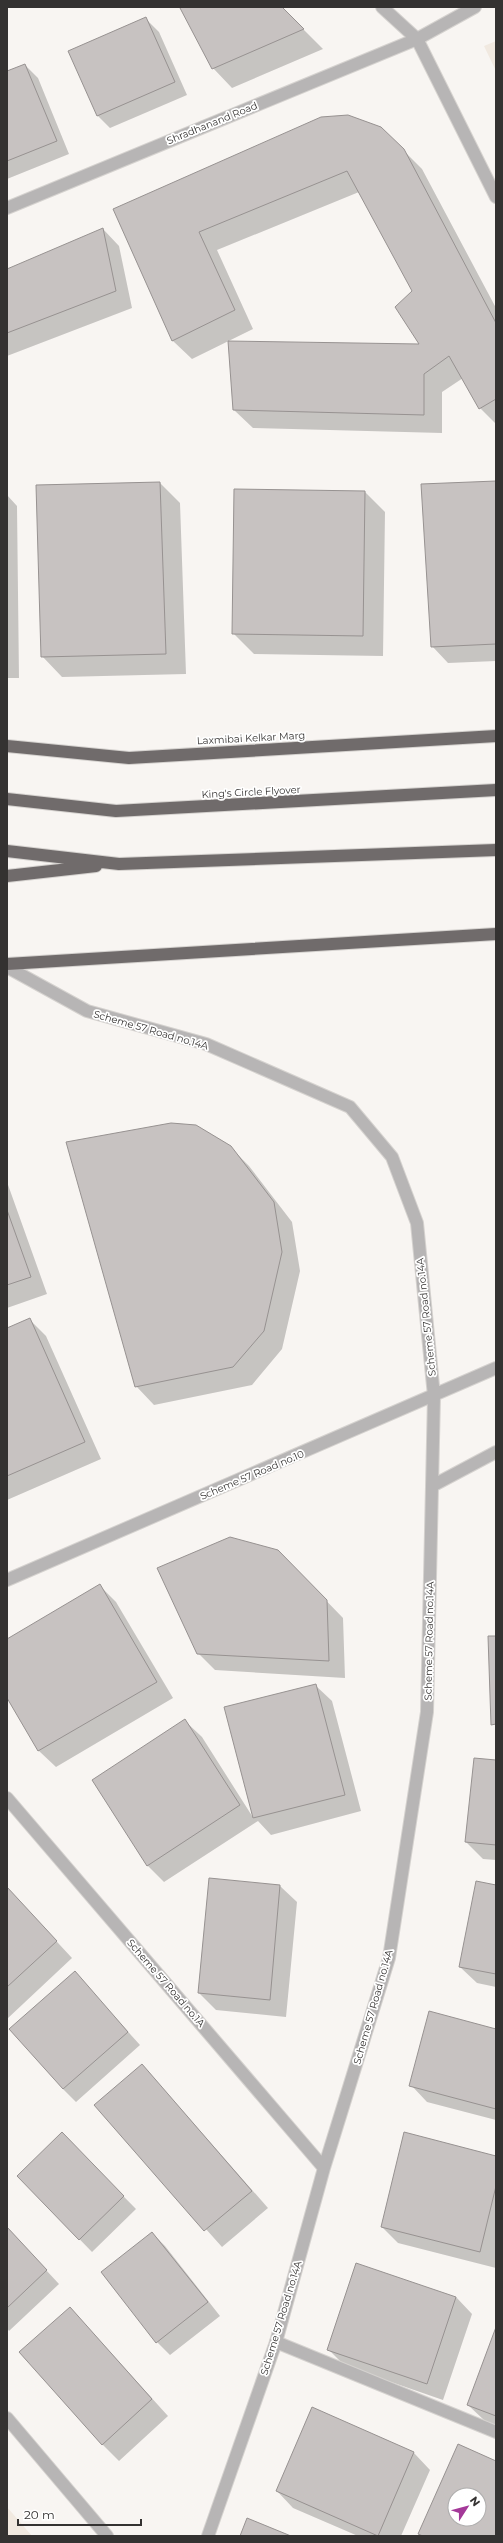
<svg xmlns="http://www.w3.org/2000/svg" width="503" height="2543" font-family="Montserrat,sans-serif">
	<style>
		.built { fill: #f1e9e0 }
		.shadow { fill: #0003 }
		.building { fill: #c7c2c1; stroke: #979291; fill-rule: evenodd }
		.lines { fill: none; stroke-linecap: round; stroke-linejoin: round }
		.lane-casing { stroke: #d5d2cf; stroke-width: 14 }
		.street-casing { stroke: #d5d2cf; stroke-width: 14 }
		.highway-casing { stroke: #d5d2cf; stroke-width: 14 }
		.lane { stroke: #b7b5b5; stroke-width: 12 }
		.street { stroke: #b7b5b5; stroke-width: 12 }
		.highway { stroke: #706b6b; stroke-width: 12 }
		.labels { text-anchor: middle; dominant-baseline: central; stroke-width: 3.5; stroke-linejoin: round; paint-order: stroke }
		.street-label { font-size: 10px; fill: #343231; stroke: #fff }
	</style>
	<rect width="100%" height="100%" fill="#f8f5f2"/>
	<!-- built -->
	<path class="built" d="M 496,41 L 496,71 L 484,46 Z
		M 7,2507 L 32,2536 L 7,2536 Z"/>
	<!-- shadow -->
	<path class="shadow" d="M 184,7 L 281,7 L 323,49 L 232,88 L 213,68 Z
		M 146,19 L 159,32 L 187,95 L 110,128 L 97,115 Z
		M 25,65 L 38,78 L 69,154 L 7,179 L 7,72 Z
		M 403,150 L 422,169 L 496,308 L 496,424 L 480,408 L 463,378 L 442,392 L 442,433 L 253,428 L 234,410 L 421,345 L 414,291 L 359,192 L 217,250 L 253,329 L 192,359 L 173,341 L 114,210 Z
		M 103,229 L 119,246 L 132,308 L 7,356 L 7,270 Z
		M 496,482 L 496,661 L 448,663 L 432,646 Z
		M 160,483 L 180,503 L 186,674 L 62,677 L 42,656 Z
		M 365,492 L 385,512 L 383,656 L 254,654 L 233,633 Z
		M 7,495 L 17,506 L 19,678 L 7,678 Z
		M 230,1147 L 249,1166 L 292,1222 L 300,1271 L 282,1349 L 252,1385 L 154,1405 L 136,1386 Z
		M 7,1182 L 47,1294 L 7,1308 Z
		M 29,1319 L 46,1336 L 101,1459 L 7,1500 L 7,1329 Z
		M 278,1551 L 343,1618 L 345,1678 L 215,1670 L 198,1653 Z
		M 100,1586 L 116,1602 L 173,1698 L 56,1767 L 39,1751 L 7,1696 L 7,1641 Z
		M 315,1685 L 332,1701 L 361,1811 L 271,1835 L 258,1821 L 164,1882 L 147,1865 L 185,1721 L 202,1737 L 254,1819 L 225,1708 Z
		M 496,1761 L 496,1860 L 483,1859 L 466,1842 Z
		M 210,1879 L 280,1886 L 297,1902 L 286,2017 L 216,2010 L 199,1993 Z
		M 496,1886 L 496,1987 L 477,1983 L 460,1967 Z
		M 7,1888 L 72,1958 L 7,2019 Z
		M 75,1973 L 140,2045 L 76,2102 L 63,2089 Z
		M 496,2030 L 496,2120 L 427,2102 L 411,2085 Z
		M 142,2065 L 268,2208 L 222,2247 L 95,2105 Z
		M 62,2134 L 136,2209 L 92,2252 L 18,2176 Z
		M 496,2157 L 496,2268 L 398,2243 L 382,2227 Z
		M 7,2228 L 59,2284 L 9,2331 L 7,2328 Z
		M 152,2233 L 165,2246 L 220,2316 L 170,2355 L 157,2342 L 102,2273 Z
		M 456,2297 L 472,2314 L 443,2400 L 345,2366 L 329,2350 Z
		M 70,2308 L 168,2416 L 119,2461 L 102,2444 Z
		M 496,2329 L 496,2426 L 485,2421 L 468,2405 Z
		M 312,2408 L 414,2453 L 430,2470 L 401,2536 L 358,2536 L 293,2508 L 277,2491 Z"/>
	<!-- building -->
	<path class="building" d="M 182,7 L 282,7 L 304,29 L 212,69 L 180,8 Z
		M 146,17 L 175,82 L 97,116 L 68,51 Z
		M 25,64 L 57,141 L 7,161 L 7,71 Z
		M 348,115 L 381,127 L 404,149 L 496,323 L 496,399 L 479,409 L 449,356 L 424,374 L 424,415 L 233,410 L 228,341 L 419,344 L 395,307 L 412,291 L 347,171 L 199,232 L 235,310 L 172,341 L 113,209 L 321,117 Z
		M 103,228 L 116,291 L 7,333 L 7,269 Z
		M 496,481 L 496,644 L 431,647 L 421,484 Z
		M 160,482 L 166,654 L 41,657 L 36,485 Z
		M 234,489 L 365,491 L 363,636 L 232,634 Z
		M 171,1123 L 196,1125 L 231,1146 L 274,1202 L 282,1252 L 264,1331 L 233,1367 L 135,1387 L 66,1142 Z
		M 7,1210 L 31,1277 L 7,1285 Z
		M 30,1318 L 85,1442 L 7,1476 L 7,1328 Z
		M 230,1537 L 278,1550 L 327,1600 L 329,1661 L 197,1654 L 157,1568 Z
		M 100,1584 L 157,1682 L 38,1751 L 7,1698 L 7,1639 Z
		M 488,1636 L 496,1636 L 496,1724 L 491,1725 Z
		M 316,1684 L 345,1795 L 253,1818 L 224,1707 Z
		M 185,1719 L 240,1805 L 147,1866 L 92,1780 Z
		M 474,1758 L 496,1760 L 496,1845 L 465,1842 Z
		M 209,1878 L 280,1885 L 270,2000 L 198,1993 Z
		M 476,1881 L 496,1885 L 496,1974 L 459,1967 Z
		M 7,1887 L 57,1941 L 7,1987 Z
		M 75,1971 L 128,2032 L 63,2089 L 9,2029 Z
		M 429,2011 L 496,2029 L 496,2109 L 409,2086 Z
		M 142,2064 L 252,2191 L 204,2231 L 94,2105 Z
		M 62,2132 L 124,2196 L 79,2240 L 17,2176 Z
		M 404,2132 L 496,2156 L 496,2186 L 480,2252 L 381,2227 Z
		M 7,2227 L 47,2270 L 7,2308 Z
		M 152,2232 L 208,2302 L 156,2343 L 101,2272 Z
		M 356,2263 L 456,2297 L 427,2384 L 327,2350 Z
		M 70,2307 L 152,2399 L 102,2445 L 19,2352 Z
		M 496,2327 L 496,2416 L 467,2405 Z
		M 312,2407 L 414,2452 L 378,2536 L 276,2491 Z
		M 458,2444 L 496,2461 L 496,2536 L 423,2536 L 418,2534 ZM 455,2495 L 479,2495 L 479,2519 L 455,2519 Z
		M 247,2518 L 291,2536 L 240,2536 Z"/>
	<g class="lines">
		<defs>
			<path id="lane" d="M 276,2342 L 496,2432"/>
			<path id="street" d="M 382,7 L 417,39 L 496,197
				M 7,208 L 417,39 L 475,7
				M 7,967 L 87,1011 L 206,1044 L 350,1107 L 392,1157 L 417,1223 L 434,1396 L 427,1712 L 389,1958 L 324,2168 L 276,2342 L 208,2536
				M 432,1486 L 496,1452
				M 7,1580 L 496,1368
				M 7,1798 L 324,2168
				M 7,2418 L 107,2536"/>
			<path id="highway" d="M 7,746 L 129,758 L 496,736
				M 7,799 L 116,811 L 496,790
				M 7,851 L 119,864 L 496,850
				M 7,876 L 96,866
				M 7,964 L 496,934"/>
		</defs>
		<!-- lane casing -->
		<use href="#lane" class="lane-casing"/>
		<!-- street casing -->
		<use href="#street" class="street-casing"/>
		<!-- highway casing -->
		<use href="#highway" class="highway-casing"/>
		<!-- lane -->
		<use href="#lane" class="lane"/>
		<!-- street -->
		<use href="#street" class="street"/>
		<!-- highway -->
		<use href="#highway" class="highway"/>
	</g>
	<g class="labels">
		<!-- street labels -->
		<g class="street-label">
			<text transform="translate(212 123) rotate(-22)">Shradhanand Road</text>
			<text transform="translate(251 738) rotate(-3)">Laxmibai Kelkar Marg</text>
			<text transform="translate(251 792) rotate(-3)">King's Circle Flyover</text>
			<text transform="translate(151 1030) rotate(16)">Scheme 57 Road no.14A</text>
			<text transform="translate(426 1317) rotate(-96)">Scheme 57 Road no.14A</text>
			<text transform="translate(252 1475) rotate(-23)">Scheme 57 Road no.10</text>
			<text transform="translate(429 1641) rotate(-89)">Scheme 57 Road no.14A</text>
			<text transform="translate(166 1983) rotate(49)">Scheme 57 Road no.1A</text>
			<text transform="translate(373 2007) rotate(-74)">Scheme 57 Road no.14A</text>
			<text transform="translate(281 2318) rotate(-73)">Scheme 57 Road no.14A</text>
		</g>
	</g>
	<!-- border -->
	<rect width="503" height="2543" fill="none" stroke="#343231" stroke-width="16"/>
	<!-- north arrow -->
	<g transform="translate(467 2507) rotate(54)"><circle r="19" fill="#ffffff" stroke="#aeadad"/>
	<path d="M0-3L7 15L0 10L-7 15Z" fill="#a43999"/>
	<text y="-6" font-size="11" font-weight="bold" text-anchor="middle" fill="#343231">N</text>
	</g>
	<!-- scale -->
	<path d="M18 2519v6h123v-6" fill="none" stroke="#343231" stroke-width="2"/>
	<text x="24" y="2519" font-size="12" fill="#343231" stroke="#ffffff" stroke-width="3" paint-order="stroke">20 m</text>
</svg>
